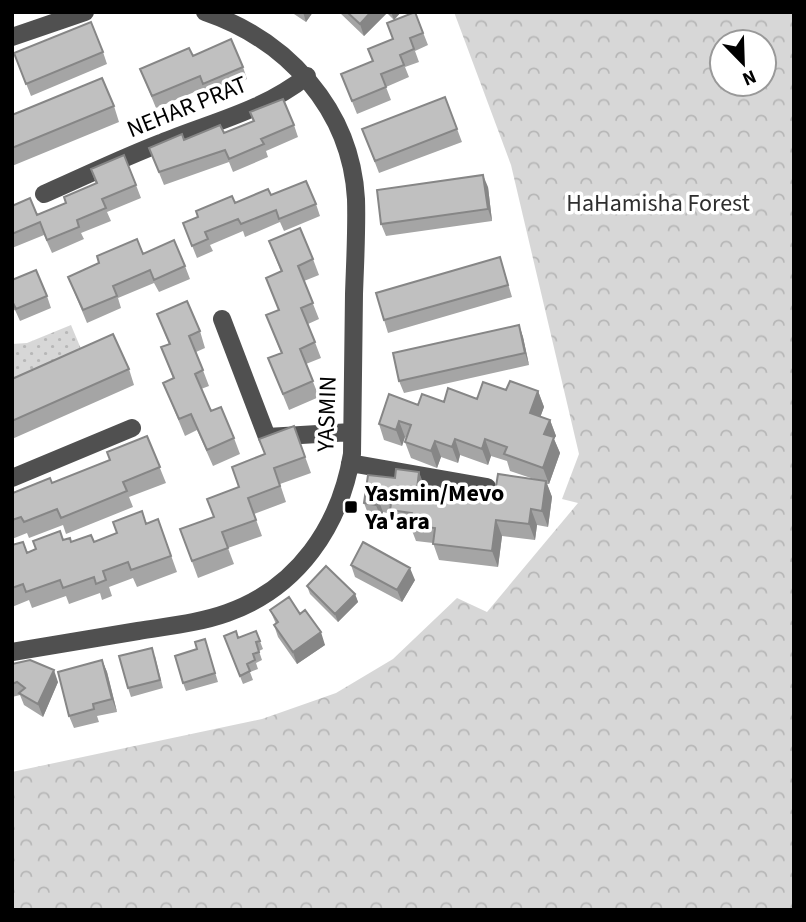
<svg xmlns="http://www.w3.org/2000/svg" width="806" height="922" font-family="'Source Sans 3',sans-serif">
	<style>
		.forest { fill: url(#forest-crowns); fill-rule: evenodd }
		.park { fill: url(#park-dots) }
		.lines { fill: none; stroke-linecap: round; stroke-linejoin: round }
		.minor { stroke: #505050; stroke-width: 18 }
		.wall { fill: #a5a5a5 }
		.shaded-wall { fill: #868686 }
		.building { fill: #c0c0c0; stroke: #868686; stroke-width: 2 }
		.poi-dot { fill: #000; stroke: #fff; stroke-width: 2.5 }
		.labels { text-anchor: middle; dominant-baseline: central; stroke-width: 7; stroke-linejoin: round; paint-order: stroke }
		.street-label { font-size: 24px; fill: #000; stroke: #fff }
		.park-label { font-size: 24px; fill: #2e2e2e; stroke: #fff }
		.poi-label { font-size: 24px; font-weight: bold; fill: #000; stroke: #fff; text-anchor: start }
	</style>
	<defs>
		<pattern id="forest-crowns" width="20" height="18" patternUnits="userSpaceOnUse" patternTransform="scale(1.75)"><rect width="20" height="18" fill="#d7d7d7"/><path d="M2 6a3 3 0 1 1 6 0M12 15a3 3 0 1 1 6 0" fill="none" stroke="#b7b7b7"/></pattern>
		<pattern id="park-dots" width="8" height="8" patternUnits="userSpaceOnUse" patternTransform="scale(1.75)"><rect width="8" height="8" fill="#d7d7d7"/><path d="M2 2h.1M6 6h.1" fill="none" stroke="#b7b7b7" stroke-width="1.8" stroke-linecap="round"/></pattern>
	</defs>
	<rect width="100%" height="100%" fill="#fff"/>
	<!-- forest -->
	<path class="forest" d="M 454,12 L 794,12 L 794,910 L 12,910 L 12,772 L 262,719 L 336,693 L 393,659 L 457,598 L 487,612 L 578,503 L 562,499 L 579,454 L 511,165 ZM 722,42 L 764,42 L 764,84 L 722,84 Z"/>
	<!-- park -->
	<path class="park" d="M 71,325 L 84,356 L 12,388 L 12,344 L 27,343 Z"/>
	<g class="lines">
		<!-- minor -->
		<path class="minor" d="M 12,37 L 85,12
			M 44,194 C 83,177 122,158 161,143 C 212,122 263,111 307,76
			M 222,319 L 267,437 L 352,432
			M 350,463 L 487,487
			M 12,478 L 132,428
			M 12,652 C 54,645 96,638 138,631 C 168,626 199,623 227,613 C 298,588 340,526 352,454 C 353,401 353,347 354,294 C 355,263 357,230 356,199 C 351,109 287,40 205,12"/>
	</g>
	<!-- wall -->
	<path class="wall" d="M 291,12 L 313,12 L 306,22 Z
		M 339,12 L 401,12 L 394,20 L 387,13 L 364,36 Z
		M 415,12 L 428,45 L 415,51 L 419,62 L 405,67 L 409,77 L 386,87 L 391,100 L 357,114 L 341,74 L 373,62 Z
		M 103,52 L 107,64 L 31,96 L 14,53 Z
		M 193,56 L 243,67 L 247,79 L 208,96 L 204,88 L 156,108 L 140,69 Z
		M 445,97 L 462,142 L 379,173 L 362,129 Z
		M 114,106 L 119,122 L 12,166 L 12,115 Z
		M 250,112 L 294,125 L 298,137 L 266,151 L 268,157 L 233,172 L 229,162 L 164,185 L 149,148 L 184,140 L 224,133 L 253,121 Z
		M 91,169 L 136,185 L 141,198 L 107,212 L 111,221 L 81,233 L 84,239 L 52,253 L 44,235 L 12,248 L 12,206 L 37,215 L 66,203 L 96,184 Z
		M 488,187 L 492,221 L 386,236 L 381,224 Z
		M 271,195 L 316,204 L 320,216 L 284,231 L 280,222 L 245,237 L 243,231 L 210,245 L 213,251 L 197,258 L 183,223 L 235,203 Z
		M 269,241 L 313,259 L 319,275 L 304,281 L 319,319 L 308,324 L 321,358 L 306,364 L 319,397 L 289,410 L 268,358 L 281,353 L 266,315 L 279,310 L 266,278 L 281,272 Z
		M 143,254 L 185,266 L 190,279 L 159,292 L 154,283 L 118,298 L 121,308 L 87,323 L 68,277 Z
		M 504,270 L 512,297 L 388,333 L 384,320 Z
		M 12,280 L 47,296 L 51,308 L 20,321 L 15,310 L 12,311 Z
		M 157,314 L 200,331 L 205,348 L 196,352 L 209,386 L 201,389 L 211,411 L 234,438 L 240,454 L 213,466 L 197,430 L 185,436 L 163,383 L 173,378 L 161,347 L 169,344 Z
		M 519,325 L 523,337 L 529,365 L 404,393 L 399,381 Z
		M 129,369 L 134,385 L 12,439 L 12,379 Z
		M 506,390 L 538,391 L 544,407 L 540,417 L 550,420 L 556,436 L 554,439 L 560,453 L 549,484 L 547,484 L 552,497 L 548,527 L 537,525 L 535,540 L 502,536 L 498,567 L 439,560 L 433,543 L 416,541 L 411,528 L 396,526 L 391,514 L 383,512 L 382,521 L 370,519 L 364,503 L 395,478 L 419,472 L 424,490 L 494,499 L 534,479 L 510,471 L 507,461 L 491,456 L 488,465 L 460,455 L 458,463 L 441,457 L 437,468 L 411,458 L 405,442 L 406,438 L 405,437 L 402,446 L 384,440 L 379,424 L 418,405 L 477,399 Z
		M 294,426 L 311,473 L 280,484 L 286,502 L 254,514 L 262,536 L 228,548 L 234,564 L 198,578 L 180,529 L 214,517 L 239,487 L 265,454 Z
		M 147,436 L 166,483 L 129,497 L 133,507 L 66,534 L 63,525 L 29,538 L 27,533 L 12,539 L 12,491 L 13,493 L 52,483 L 110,460 Z
		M 158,519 L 177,572 L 137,587 L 133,578 L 109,587 L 112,596 L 102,600 L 100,593 L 69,604 L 66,596 L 32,608 L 29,600 L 12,607 L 12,545 L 27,553 L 64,540 L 71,542 L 94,542 Z
		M 351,565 L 415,580 L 402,602 L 355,577 Z
		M 307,586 L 355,594 L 358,602 L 338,622 L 310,594 Z
		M 270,610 L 300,614 L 325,645 L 297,664 L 278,637 L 274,625 L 276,624 Z
		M 256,631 L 263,649 L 259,651 L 262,660 L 256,663 L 258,669 L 250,672 L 253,680 L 243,684 L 224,636 L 238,638 Z
		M 205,639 L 218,682 L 186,691 L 183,683 L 197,649 Z
		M 155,656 L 163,688 L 131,697 L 128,688 Z
		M 102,660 L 107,672 L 117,712 L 97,716 L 99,722 L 74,728 L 69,716 Z
		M 12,664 L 58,682 L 43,717 L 24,705 L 20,695 L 12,697 Z"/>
	<!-- shaded-wall -->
	<path class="shaded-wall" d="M 303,12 L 313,12 L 306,22 Z
		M 371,12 L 387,12 L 387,13 L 364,36 L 360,24 Z
		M 391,12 L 401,12 L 394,20 Z
		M 483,175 L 488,187 L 492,221 L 488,209 Z
		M 519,325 L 523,337 L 529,365 L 525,353 Z
		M 538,391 L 544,407 L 536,429 L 530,413 Z
		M 550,420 L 556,436 L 554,439 L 560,453 L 549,484 L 543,468 L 544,434 Z
		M 399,421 L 405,437 L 402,446 L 396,430 Z
		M 455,439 L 460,455 L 458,463 L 452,447 Z
		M 485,439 L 491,456 L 488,465 L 482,449 Z
		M 435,441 L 441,457 L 437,468 L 431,451 Z
		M 419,472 L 425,488 L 423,505 L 417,489 Z
		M 546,481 L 552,497 L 548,527 L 542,511 Z
		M 377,496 L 383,512 L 382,521 L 376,505 Z
		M 531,509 L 537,525 L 535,540 L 529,524 Z
		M 496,520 L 502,536 L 498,567 L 492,551 Z
		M 410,568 L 415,580 L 402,602 L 397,590 Z
		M 355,594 L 358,602 L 338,622 L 335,614 Z
		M 321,632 L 325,645 L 297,664 L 293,652 Z
		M 102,660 L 107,672 L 117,712 L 112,699 Z
		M 54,670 L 58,682 L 43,717 L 38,704 Z"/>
	<!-- building -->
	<path class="building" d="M 347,12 L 371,12 L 360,24 Z
		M 415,12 L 423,33 L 410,38 L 414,49 L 400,55 L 404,65 L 381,74 L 386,87 L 352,101 L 341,74 L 373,61 L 368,49 L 393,39 L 387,23 Z
		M 91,22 L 103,52 L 26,84 L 14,53 Z
		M 231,39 L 243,67 L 203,84 L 200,76 L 152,96 L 140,69 L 189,48 L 193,56 Z
		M 102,78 L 114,106 L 12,148 L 12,115 Z
		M 445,97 L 457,129 L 375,161 L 362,129 Z
		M 283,99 L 294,125 L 261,139 L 264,144 L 229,159 L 225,150 L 159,172 L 149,148 L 182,134 L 184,140 L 220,125 L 224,133 L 254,121 L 250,112 Z
		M 124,155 L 136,185 L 102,199 L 106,208 L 77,220 L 79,227 L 47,240 L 40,222 L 12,234 L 12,206 L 30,198 L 37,215 L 66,203 L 64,197 L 97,183 L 91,169 Z
		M 483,175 L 488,209 L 381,224 L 377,190 Z
		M 306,181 L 316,204 L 279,219 L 276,210 L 241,224 L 238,219 L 205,232 L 208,239 L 192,246 L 183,223 L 198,217 L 196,211 L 232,196 L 235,203 L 268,189 L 271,195 Z
		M 300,228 L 313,259 L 298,266 L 313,303 L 301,308 L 315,342 L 300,349 L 313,381 L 283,394 L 268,358 L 282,353 L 266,315 L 279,310 L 266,278 L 282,271 L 269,241 Z
		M 137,239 L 143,254 L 174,240 L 185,266 L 154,280 L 150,270 L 113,286 L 117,296 L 83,310 L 68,277 L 99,263 L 97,256 Z
		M 500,257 L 508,285 L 384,320 L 376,293 Z
		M 36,270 L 47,296 L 16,309 L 12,301 L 12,280 Z
		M 187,301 L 200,331 L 189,336 L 203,370 L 195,374 L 211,411 L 221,407 L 234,438 L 207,450 L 191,414 L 179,419 L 163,383 L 174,378 L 161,347 L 170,344 L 157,314 Z
		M 519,325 L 525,353 L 399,381 L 393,353 Z
		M 113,334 L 129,369 L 12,421 L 12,379 Z
		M 510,381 L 538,391 L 530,413 L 550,420 L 544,434 L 554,437 L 543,468 L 504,454 L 507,447 L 485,439 L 482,449 L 455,439 L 452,447 L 435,441 L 431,451 L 405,442 L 411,425 L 399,421 L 396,430 L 379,424 L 389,394 L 418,405 L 422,394 L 444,402 L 448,388 L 477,399 L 483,382 L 506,390 Z
		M 294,426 L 305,457 L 274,468 L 280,486 L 248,498 L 256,520 L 222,532 L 228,548 L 192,561 L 180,529 L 214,517 L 207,499 L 239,487 L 232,467 L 265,454 L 259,439 Z
		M 147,436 L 160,467 L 123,482 L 127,491 L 61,518 L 57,509 L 24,522 L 21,517 L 12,520 L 12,491 L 13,493 L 50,478 L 52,483 L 110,460 L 107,452 Z
		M 396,469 L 419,472 L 417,489 L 494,499 L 498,474 L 546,481 L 542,511 L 531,509 L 529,524 L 496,520 L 492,551 L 433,544 L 435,528 L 410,525 L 412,513 L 390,510 L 392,498 L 377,496 L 376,505 L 364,503 L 368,475 L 395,478 Z
		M 142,511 L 146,524 L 158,519 L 171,556 L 131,570 L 128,562 L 103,571 L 106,580 L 96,584 L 94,577 L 63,588 L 60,580 L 26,592 L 23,584 L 12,588 L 12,545 L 23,542 L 27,553 L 36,549 L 33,541 L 60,531 L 63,540 L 70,538 L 71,542 L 91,535 L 94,542 L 117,533 L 113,522 Z
		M 363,542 L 410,568 L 397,590 L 351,565 Z
		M 326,566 L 355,594 L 335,614 L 307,586 Z
		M 289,597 L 300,614 L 305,610 L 321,632 L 293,652 L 274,625 L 278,622 L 270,610 Z
		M 236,631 L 238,638 L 256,631 L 260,641 L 256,642 L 259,652 L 253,654 L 255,660 L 247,664 L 250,671 L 240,676 L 224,636 Z
		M 205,639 L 215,673 L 183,683 L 175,656 L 197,649 L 195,642 Z
		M 152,648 L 160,680 L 128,688 L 119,656 Z
		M 30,660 L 54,670 L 38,704 L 19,693 L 25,688 L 17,682 L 12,684 L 12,664 Z
		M 102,660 L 112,699 L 93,704 L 94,709 L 69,716 L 58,672 Z"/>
	<!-- markers -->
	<rect class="poi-dot" x="344" y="500" width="14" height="14" rx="3.5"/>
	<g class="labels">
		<!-- street labels -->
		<g class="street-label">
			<text transform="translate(187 107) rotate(-22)">NEHAR PRAT</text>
			<text transform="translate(327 414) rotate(-88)">YASMIN</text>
		</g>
		<!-- park labels -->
		<g class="park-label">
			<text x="658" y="203">HaHamisha Forest</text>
		</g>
		<!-- poi labels -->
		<g class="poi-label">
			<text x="365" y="493">Yasmin/Mevo<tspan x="365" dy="28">Ya'ara</tspan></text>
		</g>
	</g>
	<!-- border -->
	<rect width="806" height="922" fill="none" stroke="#000000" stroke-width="28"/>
	<!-- north arrow -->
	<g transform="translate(743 63) rotate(157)"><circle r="33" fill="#ffffff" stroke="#999999" stroke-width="2"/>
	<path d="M0-5L12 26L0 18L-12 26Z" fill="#000000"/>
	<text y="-10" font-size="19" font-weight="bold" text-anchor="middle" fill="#000000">N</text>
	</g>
</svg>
